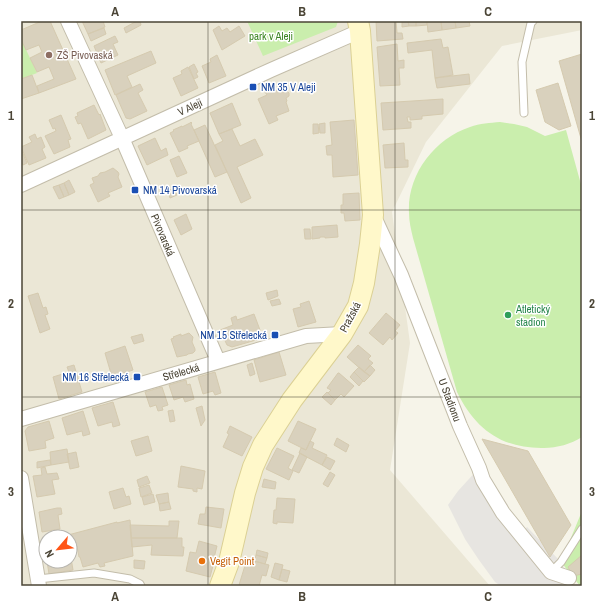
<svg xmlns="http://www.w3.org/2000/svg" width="603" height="607" font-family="'Archivo Narrow',sans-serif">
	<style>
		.residential { fill: #ebe7d6; fill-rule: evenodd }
		.green { fill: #caeead }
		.parking { fill: #e7e5e1 }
		.building { fill: #d9d1bd; stroke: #d5caaf }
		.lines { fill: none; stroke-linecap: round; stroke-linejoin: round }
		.lane-casing { stroke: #c3bdaa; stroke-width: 9 }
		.street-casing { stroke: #c3bdaa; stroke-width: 16 }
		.secondary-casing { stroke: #dbd094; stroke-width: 22 }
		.lane { stroke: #fff; stroke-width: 7 }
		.street { stroke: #fff; stroke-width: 14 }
		.secondary { stroke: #fff8ca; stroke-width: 20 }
		.grid { fill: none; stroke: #4b4536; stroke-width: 1; stroke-opacity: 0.55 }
		.education-dot { fill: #8d6e63; stroke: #fff; stroke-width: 1.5 }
		.transit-dot { fill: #1a4fb4; stroke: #fff; stroke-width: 1.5 }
		.leisure-dot { fill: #2e9e5b; stroke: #fff; stroke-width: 1.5 }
		.food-dot { fill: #e8710a; stroke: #fff; stroke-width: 1.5 }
		.labels { text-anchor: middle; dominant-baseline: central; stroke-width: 3; stroke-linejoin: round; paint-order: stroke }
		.park-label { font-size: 11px; fill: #3b8422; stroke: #fff }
		.education-label { font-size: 11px; fill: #785e54; stroke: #fff; text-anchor: start }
		.transit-label { font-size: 11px; fill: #164399; stroke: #fff; text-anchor: start }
		.street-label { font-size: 11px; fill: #4b4536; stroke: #fff }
		.leisure-label { font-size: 11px; fill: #27864d; stroke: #fff; text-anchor: start }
		.food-label { font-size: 11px; fill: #c56008; stroke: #fff; text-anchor: start }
		.neatline { fill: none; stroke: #4b4536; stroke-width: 1.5 }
		.grid-label { font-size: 13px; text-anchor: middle; font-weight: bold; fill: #4b4536 }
	</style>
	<rect width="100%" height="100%" fill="#f6f4e9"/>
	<!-- residential -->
	<path class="residential" d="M 21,21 L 582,21 L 582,30 L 502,46 L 426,142 L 392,212 L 410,343 L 390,470 L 490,586 L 21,586 ZM 46,537 L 70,537 L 70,561 L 46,561 Z"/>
	<!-- green -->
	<path class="green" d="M 247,21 L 338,21 L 336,27 L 263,56 Z
		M 21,39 L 37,73 L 21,79 Z
		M 500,122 L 514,124 L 527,127 L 545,136 L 566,130 L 582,188 L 582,437 C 571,444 557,448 544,448 C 502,449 475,429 457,392 L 413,238 C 411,230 409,221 409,213 C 407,175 434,139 470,127 C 480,123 490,123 500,122 Z
		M 582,511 L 582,586 L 580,586 L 561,562 Z"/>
	<!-- parking -->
	<path class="parking" d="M 479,468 L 493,484 L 508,505 L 506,506 L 525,529 L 527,527 L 561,562 L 569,578 L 560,586 L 501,586 L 495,582 L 479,560 L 465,539 L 448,505 L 458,491 Z"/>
	<!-- building -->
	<path class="building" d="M 42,21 L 50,21 L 76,79 L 39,93 L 37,86 L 54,79 L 49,67 L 37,72 L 30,58 L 42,52 L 39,45 L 26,50 L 21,39 L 21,30 Z
		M 82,21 L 103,21 L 105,27 L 88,34 Z
		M 137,21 L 140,21 L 141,25 L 126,33 L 124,28 Z
		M 376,21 L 396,21 L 397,33 L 402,33 L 403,39 L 377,41 Z
		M 402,21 L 408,21 L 409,26 L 402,27 Z
		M 408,21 L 416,21 L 416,26 L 409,26 Z
		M 416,21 L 426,21 L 427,25 L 416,26 Z
		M 427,21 L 441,21 L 442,30 L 428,32 Z
		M 441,21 L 455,21 L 456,28 L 442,30 Z
		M 455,21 L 469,21 L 470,26 L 456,28 Z
		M 219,26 L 222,31 L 227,28 L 230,32 L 239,26 L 245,36 L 222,50 L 213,30 Z
		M 104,28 L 106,34 L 91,41 L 88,34 Z
		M 115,36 L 118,42 L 113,44 L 118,55 L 101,63 L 94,46 Z
		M 441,39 L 443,48 L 448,47 L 453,75 L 435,78 L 432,50 L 408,53 L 407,43 Z
		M 397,44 L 398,61 L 404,60 L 404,68 L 399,68 L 400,85 L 380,86 L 377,47 Z
		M 151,51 L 156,63 L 127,76 L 132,87 L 115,95 L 105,70 Z
		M 582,54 L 582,142 L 559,61 Z
		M 217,55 L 226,76 L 209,83 L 202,66 L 211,62 L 210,59 Z
		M 194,64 L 198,72 L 196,73 L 198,77 L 194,79 L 189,67 Z
		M 188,67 L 198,88 L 181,96 L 173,78 L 182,74 L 181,71 Z
		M 469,74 L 470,84 L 437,88 L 435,78 Z
		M 32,75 L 39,93 L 21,99 L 21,79 Z
		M 558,83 L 571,126 L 559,130 L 545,122 L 536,90 Z
		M 140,84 L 143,90 L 138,93 L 147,111 L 130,119 L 126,118 L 116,95 Z
		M 282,88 L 283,91 L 287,91 L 289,93 L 289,96 L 286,98 L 287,101 L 286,102 L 289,111 L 276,116 L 278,120 L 269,124 L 258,99 L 267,95 L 265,92 L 272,90 L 273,92 Z
		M 443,99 L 443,114 L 422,116 L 422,119 L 410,120 L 410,117 L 407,117 L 408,122 L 411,122 L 411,128 L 383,130 L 381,103 Z
		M 232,103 L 241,125 L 219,134 L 210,113 Z
		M 94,105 L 99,115 L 100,114 L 106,130 L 88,139 L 81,123 L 78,124 L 75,117 L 78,116 L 77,113 Z
		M 61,115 L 71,139 L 68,140 L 70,147 L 54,154 L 45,136 L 56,131 L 55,128 L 53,129 L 49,120 Z
		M 354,120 L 358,175 L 333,177 L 332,155 L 327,155 L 326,146 L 332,145 L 330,122 Z
		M 191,122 L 192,123 L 191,124 L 199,141 L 187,146 L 188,148 L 179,152 L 170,133 L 174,131 L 173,130 L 182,126 L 182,127 L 190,123 Z
		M 325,123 L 325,133 L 320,133 L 319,124 Z
		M 313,124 L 318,124 L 319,133 L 313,134 Z
		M 205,125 L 227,172 L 215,177 L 194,130 Z
		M 232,129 L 240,146 L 255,139 L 263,155 L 237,167 L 251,198 L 241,203 L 215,145 L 223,141 L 219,134 Z
		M 35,134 L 37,139 L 41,137 L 45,147 L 42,149 L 46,158 L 29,165 L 21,147 L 32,142 L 29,137 Z
		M 155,138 L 161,151 L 166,148 L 168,155 L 147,165 L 138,146 Z
		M 404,143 L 405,160 L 408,160 L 408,167 L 385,168 L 383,145 Z
		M 21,149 L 27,163 L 23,165 L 21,161 Z
		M 179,156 L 187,173 L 177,177 L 170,160 Z
		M 113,168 L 118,172 L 119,174 L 118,177 L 122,187 L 108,193 L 110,196 L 98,202 L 90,185 L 94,183 L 92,178 L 98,176 L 100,173 L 105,172 Z
		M 69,180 L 75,192 L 69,195 L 64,183 Z
		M 64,183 L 69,195 L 64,197 L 59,185 Z
		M 59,185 L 64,197 L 59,199 L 53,187 Z
		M 174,188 L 177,195 L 170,198 L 168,191 Z
		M 359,193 L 360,220 L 345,221 L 344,213 L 341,213 L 341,205 L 343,205 L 343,194 Z
		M 186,214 L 192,229 L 181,235 L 174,220 Z
		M 337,225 L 338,237 L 325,238 L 325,237 L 320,237 L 320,238 L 312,239 L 312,227 Z
		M 304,229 L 310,229 L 311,239 L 305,239 Z
		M 277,290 L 278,296 L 268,300 L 266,293 Z
		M 38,293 L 43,308 L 46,307 L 48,314 L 45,315 L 50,329 L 40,333 L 28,296 Z
		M 279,299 L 281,304 L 272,306 L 270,301 Z
		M 309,301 L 316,322 L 298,327 L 293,309 L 301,307 L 300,304 Z
		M 386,313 L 400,325 L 395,331 L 398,333 L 392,340 L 390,337 L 383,345 L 369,333 Z
		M 254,314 L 263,338 L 232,347 L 227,345 L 220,330 L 233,325 L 231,318 L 236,316 L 237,320 Z
		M 189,333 L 193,337 L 192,342 L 195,349 L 195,351 L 193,353 L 188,354 L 187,355 L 177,357 L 171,339 L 174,338 L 173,337 L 181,334 L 181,336 Z
		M 142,334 L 144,341 L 134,344 L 131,337 Z
		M 358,345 L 371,356 L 368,359 L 373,363 L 364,372 L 347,357 Z
		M 125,346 L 133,370 L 112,377 L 105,353 Z
		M 279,352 L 286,375 L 260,382 L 254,360 Z
		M 252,363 L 255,374 L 250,376 L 247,365 Z
		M 74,365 L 82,392 L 59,399 L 53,377 L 69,372 L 67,367 Z
		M 370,365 L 375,370 L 370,376 L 364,372 Z
		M 359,367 L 370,376 L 364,382 L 354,372 Z
		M 215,372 L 221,393 L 215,395 L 213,391 L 203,394 L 198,377 Z
		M 354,372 L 363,381 L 359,386 L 350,377 Z
		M 338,373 L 339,373 L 354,386 L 344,397 L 341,394 L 335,400 L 328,393 L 331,390 L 327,388 Z
		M 186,380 L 187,385 L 190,384 L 194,399 L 185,402 L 183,397 L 174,400 L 169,385 Z
		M 162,387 L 168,405 L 162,407 L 163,410 L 158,411 L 156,405 L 150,407 L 145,392 Z
		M 327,392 L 335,400 L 331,405 L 322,397 Z
		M 113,402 L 120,425 L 113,427 L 112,422 L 98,426 L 92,408 Z
		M 202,406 L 205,420 L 201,426 L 196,408 Z
		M 173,410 L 175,421 L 170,422 L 168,411 Z
		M 83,411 L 90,434 L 83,436 L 82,431 L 67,435 L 62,418 Z
		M 49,421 L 54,438 L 45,441 L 46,448 L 29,451 L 25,431 L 28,427 Z
		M 298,421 L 316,429 L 306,450 L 288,441 Z
		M 230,426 L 252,437 L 242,456 L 223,447 L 229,434 L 227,433 Z
		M 148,436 L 152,451 L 143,454 L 136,456 L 131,441 Z
		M 337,438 L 349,445 L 346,452 L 334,445 Z
		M 482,439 L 528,451 L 571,525 L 550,557 Z
		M 310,441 L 314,443 L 312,448 L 327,455 L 322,465 L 299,453 L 301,448 L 306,450 Z
		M 277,448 L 294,456 L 288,468 L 293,471 L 289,480 L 266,469 Z
		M 67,449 L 69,462 L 51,465 L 50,452 Z
		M 76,452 L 79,467 L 70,469 L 67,454 Z
		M 300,453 L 307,457 L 299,473 L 292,470 Z
		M 327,457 L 335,461 L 330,470 L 322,465 Z
		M 50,460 L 51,465 L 37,468 L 37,462 Z
		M 181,466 L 205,471 L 202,489 L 197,488 L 197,492 L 193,491 L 193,489 L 178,487 Z
		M 45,467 L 47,474 L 57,473 L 59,479 L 52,480 L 55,494 L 37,497 L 33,476 L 42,475 L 41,468 Z
		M 330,472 L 335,475 L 328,487 L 323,484 Z
		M 147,476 L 150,483 L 139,487 L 137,480 Z
		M 264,479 L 276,482 L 275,489 L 262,487 Z
		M 149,485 L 152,493 L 141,497 L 139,488 Z
		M 123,488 L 126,497 L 129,496 L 131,504 L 114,509 L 109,492 Z
		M 168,493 L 169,502 L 159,504 L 156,495 Z
		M 153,494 L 155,502 L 144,505 L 142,497 Z
		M 277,498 L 295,499 L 293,523 L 277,522 L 277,524 L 273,523 L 274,510 L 276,510 Z
		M 169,502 L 171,509 L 160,511 L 159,504 Z
		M 206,507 L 224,509 L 221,528 L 198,524 L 200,514 L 205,514 Z
		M 57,508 L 61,508 L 62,514 L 58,515 L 60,529 L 42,532 L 39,512 Z
		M 130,520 L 133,556 L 104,563 L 105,566 L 100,567 L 98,563 L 83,567 L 80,557 L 79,557 L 77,546 L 70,547 L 70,537 L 68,537 L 68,535 L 117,522 L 117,523 Z
		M 169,521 L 179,521 L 177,538 L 131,538 L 130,525 L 169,526 Z
		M 131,538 L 182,538 L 182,547 L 184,547 L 183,556 L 151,555 L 152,545 L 132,547 Z
		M 199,541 L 217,546 L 214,558 L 215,558 L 210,577 L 186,571 L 190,552 L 196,553 Z
		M 70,549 L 70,551 L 72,550 L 73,557 L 71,558 L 73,570 L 49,574 L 47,561 L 70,561 Z
		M 257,550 L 268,553 L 267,558 L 256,555 Z
		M 256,555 L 267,558 L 265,564 L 254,561 Z
		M 582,555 L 582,574 L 573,576 L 568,567 Z
		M 247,559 L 269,565 L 266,576 L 262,575 L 259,586 L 243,586 L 239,585 Z
		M 134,560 L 145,561 L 144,569 L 134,568 Z
		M 275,563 L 283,565 L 279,580 L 271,577 Z
		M 282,569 L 290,571 L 287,582 L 279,580 Z"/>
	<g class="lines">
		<defs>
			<path id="lane" d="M 524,113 L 522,62 L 531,23 L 533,21
				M 551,572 L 561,562 L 582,529
				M 38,579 L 94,573 L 130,579 L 140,584 L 141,586"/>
			<path id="street" d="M 68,21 L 122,138 L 218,361
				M 21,185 L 271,70 L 360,31
				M 374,217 L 401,275 L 460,426 L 479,468 L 483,480 L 503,513 L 551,572 L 569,578
				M 21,419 L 306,336 L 342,334
				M 21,478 L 39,586"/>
			<path id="secondary" d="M 220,586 L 229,562 L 245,493 L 253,467 L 263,445 L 292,400 L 342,334 L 358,306 L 364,283 L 370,244 L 373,215 L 360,31 L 358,21"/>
		</defs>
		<!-- lane casing -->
		<use href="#lane" class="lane-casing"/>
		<!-- street casing -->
		<use href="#street" class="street-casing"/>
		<!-- secondary casing -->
		<use href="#secondary" class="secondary-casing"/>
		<!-- lane -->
		<use href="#lane" class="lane"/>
		<!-- street -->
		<use href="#street" class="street"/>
		<!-- secondary -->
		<use href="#secondary" class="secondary"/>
	</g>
	<!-- grid -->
	<path class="grid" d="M 208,21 L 208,586M 395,21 L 395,586M 21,210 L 582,210M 21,397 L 582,397"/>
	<!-- markers -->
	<circle class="education-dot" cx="49" cy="55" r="4"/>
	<g class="transit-dot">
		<rect x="249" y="83" width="8" height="8" rx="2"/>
		<rect x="131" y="186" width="8" height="8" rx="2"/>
		<rect x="271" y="331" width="8" height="8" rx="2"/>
		<rect x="133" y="373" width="8" height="8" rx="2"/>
	</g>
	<circle class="leisure-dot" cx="508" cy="315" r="4"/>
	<circle class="food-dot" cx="202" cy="561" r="4"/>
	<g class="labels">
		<!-- park labels -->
		<g class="park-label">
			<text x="271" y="36">park v Aleji</text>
		</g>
		<!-- education labels -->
		<g class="education-label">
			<text x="57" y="55">ZŠ Pivovaská</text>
		</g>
		<!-- transit labels -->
		<g class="transit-label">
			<text x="261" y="87">NM 35 V Aleji</text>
			<text x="143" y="190">NM 14 Pivovarská</text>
			<text x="267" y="335" text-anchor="end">NM 15 Střelecká</text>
			<text x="129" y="377" text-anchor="end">NM 16 Střelecká</text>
		</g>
		<!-- street labels -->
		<g class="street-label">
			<text transform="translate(190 107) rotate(-25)">V Aleji</text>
			<text transform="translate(163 235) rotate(67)">Pivovarská</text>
			<text transform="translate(350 317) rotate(-62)">Pražská</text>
			<text transform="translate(181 372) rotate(-16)">Střelecká</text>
			<text transform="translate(450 400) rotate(69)">U Stadionu</text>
		</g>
		<!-- leisure labels -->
		<g class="leisure-label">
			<text x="516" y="309">Atletický<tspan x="516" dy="13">stadion</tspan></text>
		</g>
		<!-- food labels -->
		<g class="food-label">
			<text x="210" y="561">Vegit Point</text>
		</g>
	</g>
	<!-- border -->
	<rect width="603" height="607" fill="none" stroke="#ffffff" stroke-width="44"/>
	<!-- north arrow -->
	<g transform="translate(58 549) rotate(242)"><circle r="19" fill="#ffffff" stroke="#b7b5af"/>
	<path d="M0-3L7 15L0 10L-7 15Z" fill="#ff5517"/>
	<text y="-6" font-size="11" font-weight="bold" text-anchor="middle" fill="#4b4536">N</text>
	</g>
	<rect x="22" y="22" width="559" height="563" class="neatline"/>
	<g class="grid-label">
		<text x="115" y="16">A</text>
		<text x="302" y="16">B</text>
		<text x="488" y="16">C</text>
		<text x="11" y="120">1</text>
		<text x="592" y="120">1</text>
		<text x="11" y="308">2</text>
		<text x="592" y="308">2</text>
		<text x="11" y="496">3</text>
		<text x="592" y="496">3</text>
		<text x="115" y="601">A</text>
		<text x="302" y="601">B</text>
		<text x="488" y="601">C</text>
	</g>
</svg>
